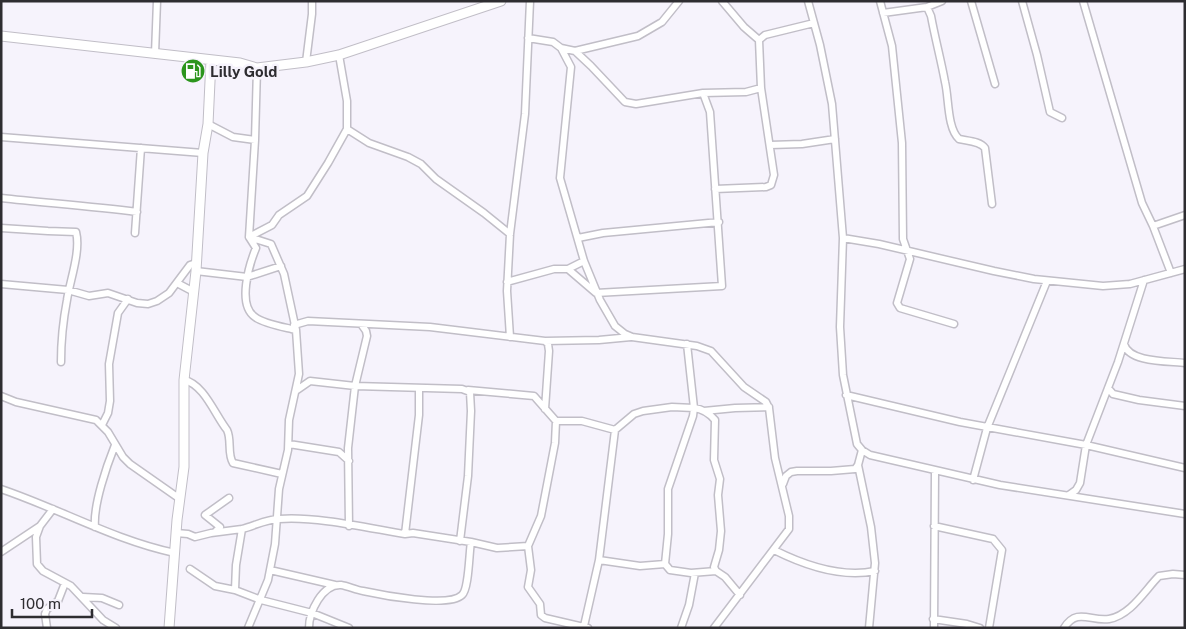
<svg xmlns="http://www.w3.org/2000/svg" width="1186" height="629" font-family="'Public Sans',sans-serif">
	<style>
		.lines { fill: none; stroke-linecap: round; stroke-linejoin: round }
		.street-casing { stroke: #c1bec7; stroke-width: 9 }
		.secondary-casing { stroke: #c1bec7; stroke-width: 11 }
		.street { stroke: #fff; stroke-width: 6 }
		.secondary { stroke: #fff; stroke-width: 9 }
		.labels { text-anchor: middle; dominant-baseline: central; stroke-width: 5; stroke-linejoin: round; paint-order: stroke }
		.poi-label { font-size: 15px; font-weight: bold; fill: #2e2d31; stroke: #f6f3fc; text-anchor: start }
	</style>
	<rect width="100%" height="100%" fill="#f6f3fc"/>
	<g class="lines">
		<defs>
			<path id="street" d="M 722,1 L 744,27 L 759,40
				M 808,1 L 820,45 L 832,104 L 843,238 L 879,244 L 994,271 L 1034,279 L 1103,286 L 1130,284 L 1185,269
				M 880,1 L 892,46 L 902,143 L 903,239 L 910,259 L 897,303 L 900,308 L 954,324
				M 971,1 L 995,84
				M 1022,1 L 1037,55 L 1050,112 L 1062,118
				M 1083,1 L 1142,203 L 1153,226 L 1171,273
				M 927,7 L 931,16 C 935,38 941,60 945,82 C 949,98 947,128 959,139 C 968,141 980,141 985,148 L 992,204
				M 883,13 L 927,7 L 942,1
				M 528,38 L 553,42 L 561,48 L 575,51 L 591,66 L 625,102 L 636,104 L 703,93 L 746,92 L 761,88
				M 561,48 L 571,67 L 560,178 L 584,261 L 600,300 L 615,326 L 625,334 L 632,337 L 697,346 L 711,351 L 744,387 L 766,402 L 769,408 L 775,458 L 789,516 L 789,529 L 714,628
				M 575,51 L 638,36 L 662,22 L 679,1
				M 155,54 L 157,1
				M 306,62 L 312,14 L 312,1
				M 257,68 L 255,140 L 249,237 L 256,248 C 249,265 237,305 255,317 C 264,324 284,327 296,330
				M 208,124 L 233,137 L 255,140
				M 347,129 L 369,143 L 408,157 L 421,164 L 436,179 L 484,213 L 510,234
				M 1,137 L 203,153
				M 770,145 L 802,144 L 835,139
				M 715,189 L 766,187 L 771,185 L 774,175 L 761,88 L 759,40 L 765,35 L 814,23
				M 1,198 C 47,203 92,206 137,212
				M 1153,226 L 1185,215
				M 1,228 L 48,231 L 76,232 C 81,251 70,280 67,300 C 63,321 61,341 61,362
				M 135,233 L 141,148
				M 249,237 L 272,225 L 279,215 L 307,196 L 328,163 L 347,129 L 347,101 L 339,55
				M 578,238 L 603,233 L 719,222
				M 843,238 L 840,327 L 843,375 L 857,444 L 862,450 L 870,455 L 1000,485 L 1185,514
				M 568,269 L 596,293 L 722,286 L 710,112 L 703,93
				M 196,271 L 247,277 L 281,266
				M 507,282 L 554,269 L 568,269 L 584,261
				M 177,283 L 194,292
				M 1,284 L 68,290 L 89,296 L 108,293 L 137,303 L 148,304 L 157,301 L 169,293 L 190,265 L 196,263
				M 294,325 L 308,321 L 430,327 L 545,341 L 548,344 L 549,351 L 545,409
				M 510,337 L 507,291 L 510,234 L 525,114 L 530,1
				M 545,341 L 599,340 L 631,337
				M 687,344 L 694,408 L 693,416 L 668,489 L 668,534 L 665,564 L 670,570 L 691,573 L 716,571
				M 1124,344 C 1129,363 1169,361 1185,363
				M 184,380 C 204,384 215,415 227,430 C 232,440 227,454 233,463 L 282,474
				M 1108,388 L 1113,394 L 1139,400 L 1185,406
				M 297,390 L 310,381 L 355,386 L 367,336 L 366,331 L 361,324
				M 468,390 L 534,396 L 556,421 L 582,421 L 615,430 L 634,414 L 643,411 L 672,407 L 694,408 C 703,409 709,413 715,420 L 714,460 L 720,479 L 718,495 L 721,531 L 719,550 L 714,567 L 716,571 L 725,577 L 740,595
				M 846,395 L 960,422 L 1086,445 L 1185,468
				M 1,396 L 16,402 L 96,420 L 108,432 L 123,457 L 130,464 L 180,499
				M 704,411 L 735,408 L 769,407
				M 556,421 L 555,443 L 541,516 L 528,546 L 531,570 L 528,587 L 540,604 L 541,615 L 545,618 L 588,628
				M 102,425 L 108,413 L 110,401 L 109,364 L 118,313 L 128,299
				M 615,430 L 599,560 L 640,566 L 665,564
				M 289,444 L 339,452 L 349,461
				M 858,465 L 871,527 L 875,563 L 869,628
				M 973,480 L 987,428 L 1047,281
				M 783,484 L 786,476 L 791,472 L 797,471 L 831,471 L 855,469 L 858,465 L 862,450
				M 1,489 C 60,509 114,540 175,553
				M 1069,495 L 1076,490 L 1080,483 L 1086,445 L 1118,362 L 1144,280
				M 40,526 L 36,537 L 37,564 L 43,571 L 71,586 L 103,620 L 116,628
				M 349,526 L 348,448 L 355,386 L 462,389 L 470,392 L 471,411 L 468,476 L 460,541
				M 934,526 L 993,539 L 1002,550 L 989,628
				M 95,527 C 93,505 107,465 115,445
				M 215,532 L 220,527 L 205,515 L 229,498
				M 176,533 L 188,534 L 195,537 L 211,533 L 242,529
				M 405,534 L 419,415 L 419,388
				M 471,542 L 497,548 L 528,546
				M 774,550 C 804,565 842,578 875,571
				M 1,552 L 40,526 L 53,509
				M 190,569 L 215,586 L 235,590
				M 270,570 L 335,585
				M 83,597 L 102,598 L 119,605
				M 933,619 L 967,624 L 980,628
				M 584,626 L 599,560
				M 47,628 L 45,614 L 47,609 L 58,601 L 65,583
				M 248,628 L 268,580 L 275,544 L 279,489 L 288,450 L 289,420 L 299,374 L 296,330 L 284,274 L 271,244 L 249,237
				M 309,628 C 309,612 322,584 341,585 C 348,586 356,590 363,591 C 381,595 449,608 462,595 C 469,589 469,553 471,542 L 413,533 L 405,534 C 368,528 316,516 279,519 C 267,519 254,526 242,529 L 236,565 L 235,590 L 261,600 L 312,613 L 349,628
				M 681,628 L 689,605 L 695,573
				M 934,628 L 935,471
				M 1064,628 C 1077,607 1091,622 1109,619 C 1131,615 1145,590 1159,576 L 1173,574 L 1185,575"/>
			<path id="secondary" d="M 1,36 L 240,63 L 257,68 L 306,62 L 339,55 L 501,1
				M 169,628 L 177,520 L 184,467 L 184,380 L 196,271 L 203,153 L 208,124 L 211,60"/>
		</defs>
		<!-- street casing -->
		<use href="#street" class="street-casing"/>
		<!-- secondary casing -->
		<use href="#secondary" class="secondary-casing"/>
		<!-- street -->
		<use href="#street" class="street"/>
		<!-- secondary -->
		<use href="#secondary" class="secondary"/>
	</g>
	<!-- icons -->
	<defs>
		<symbol id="fuel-disc" viewBox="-11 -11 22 22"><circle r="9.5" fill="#2c951d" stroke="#f6f3fc"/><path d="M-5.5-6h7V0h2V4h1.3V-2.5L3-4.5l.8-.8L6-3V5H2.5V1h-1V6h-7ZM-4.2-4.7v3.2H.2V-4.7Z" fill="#fff"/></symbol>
	</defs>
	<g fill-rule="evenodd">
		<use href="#fuel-disc" x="179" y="57" width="28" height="28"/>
	</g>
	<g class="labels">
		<!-- poi labels -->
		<g class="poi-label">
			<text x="210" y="71">Lilly Gold</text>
		</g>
	</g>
	<!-- border -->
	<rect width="1186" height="629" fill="none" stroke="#2e2d31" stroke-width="5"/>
	<!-- scale -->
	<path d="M12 609v8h80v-8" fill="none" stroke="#2e2d31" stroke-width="2.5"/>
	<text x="20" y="609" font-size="15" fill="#2e2d31" stroke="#f6f3fc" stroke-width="4" paint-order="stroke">100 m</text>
</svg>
